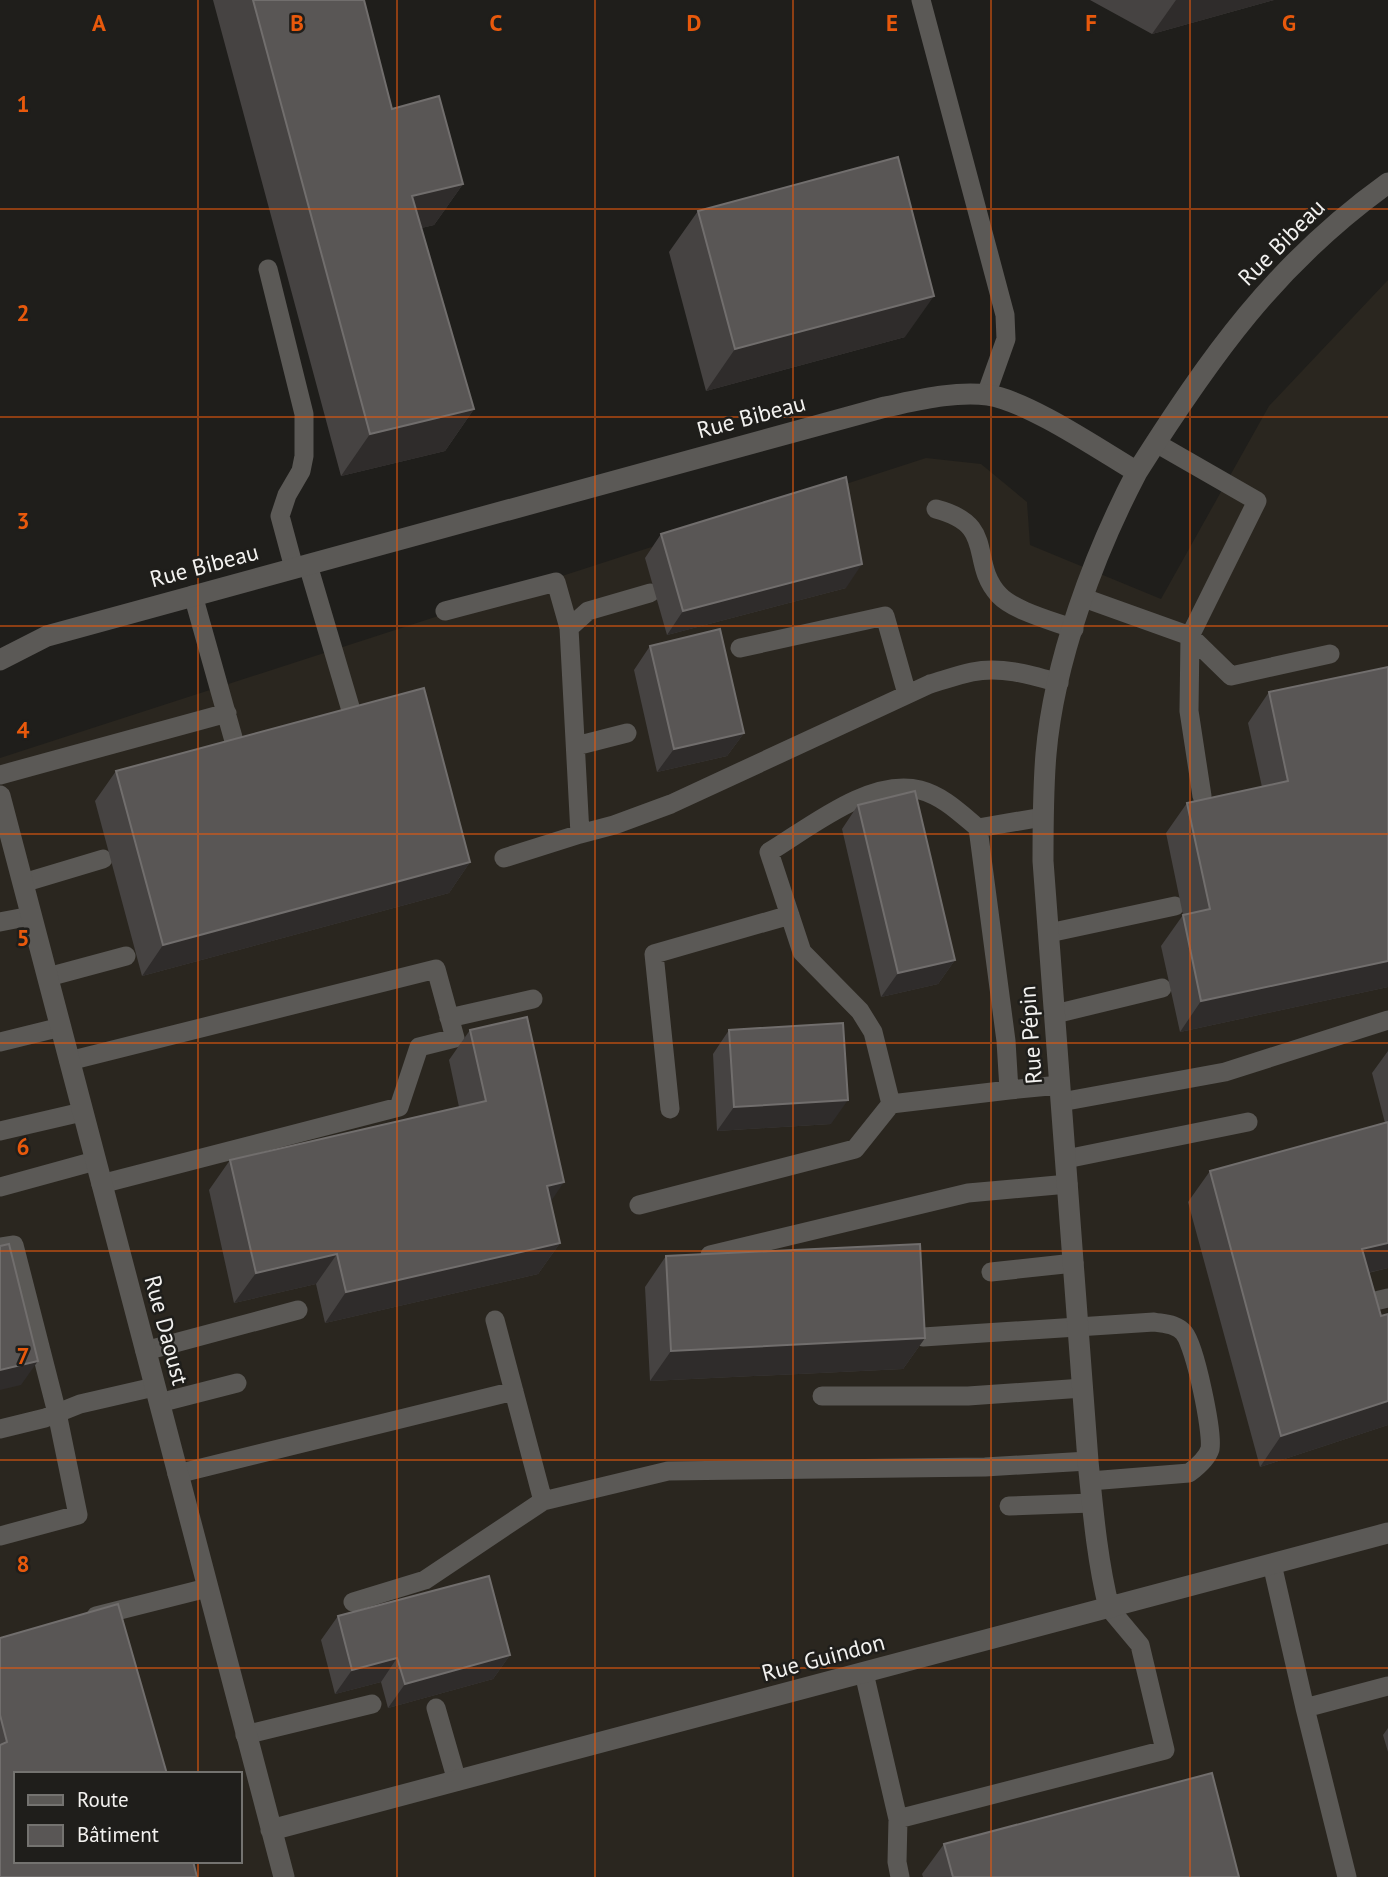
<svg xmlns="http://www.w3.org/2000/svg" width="1388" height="1877" font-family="'PT Sans',sans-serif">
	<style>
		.built { fill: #2a261f; fill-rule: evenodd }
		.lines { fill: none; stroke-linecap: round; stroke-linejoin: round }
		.lane { stroke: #5b5956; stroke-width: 19 }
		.street { stroke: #5b5956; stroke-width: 21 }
		.wall { fill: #464342 }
		.shaded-wall { fill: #2f2c2b }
		.building { fill: #595655; stroke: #716e6d; stroke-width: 2 }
		.grid { fill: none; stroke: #e8590c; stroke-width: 2; stroke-opacity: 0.55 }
		.labels { text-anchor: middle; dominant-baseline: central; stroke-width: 5; stroke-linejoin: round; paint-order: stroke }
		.street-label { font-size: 23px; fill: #f3f2f0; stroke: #1f1e1b }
		.grid-label { font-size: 23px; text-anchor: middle; font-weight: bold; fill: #e8590c; stroke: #1f1e1b; stroke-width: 5; stroke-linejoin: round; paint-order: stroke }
	</style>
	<rect width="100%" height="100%" fill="#1f1e1b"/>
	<!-- built -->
	<path class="built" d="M 1388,280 L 1388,1877 L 0,1877 L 0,758 L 926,458 L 981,464 L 1027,502 L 1030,545 L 1161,599 L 1269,406 ZM 16,1774 L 240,1774 L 240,1861 L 16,1861 Z"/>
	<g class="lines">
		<!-- lane -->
		<path class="lane" d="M 921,0 L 1005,315 L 1006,339 L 986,395
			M 268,269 L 304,414 L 304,456 L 301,471 L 287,495 L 280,516 L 294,568
			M 936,509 C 998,525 968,561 999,595 C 1014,611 1053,621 1074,629
			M 308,565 L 353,717
			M 650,593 L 588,611 L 569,628 L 580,834 L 614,825 L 671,804 L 930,684 C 944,680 958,675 972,672 C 1002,666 1031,675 1059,683
			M 193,595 L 234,741
			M 1084,598 L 1190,636 L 1257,501 L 1156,443
			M 445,611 L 556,582 L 569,628
			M 1190,636 L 1189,711 L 1202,796
			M 1190,636 L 1231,676 L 1330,654
			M 740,648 L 885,616 L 907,694
			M 576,746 L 627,733
			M 0,775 L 227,713
			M 1043,817 L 978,828 L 1006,1041 L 1009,1090 L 1060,1085
			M 504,858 L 580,834
			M 23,883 L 103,859
			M 0,922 L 31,916
			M 1049,933 L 1175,906
			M 48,977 L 126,956
			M 1055,1014 L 1162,988
			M 449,1018 L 533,999
			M 0,1042 L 61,1027
			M 69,1061 L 436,969 L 455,1038 L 419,1047 L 399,1107 L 101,1184
			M 1061,1102 L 1225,1072 L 1388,1020
			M 891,1104 L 873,1032 L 860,1011 L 802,952 L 769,852 C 809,828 871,777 920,790 C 943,796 960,813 978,828
			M 670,1109 L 654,954 L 790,915
			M 0,1131 L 82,1112
			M 1066,1159 L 1248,1122
			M 0,1187 L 95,1161
			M 639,1205 L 855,1149 L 891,1104 L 1009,1090
			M 0,1247 L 14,1245 L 57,1413 L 78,1515 L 0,1536
			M 710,1255 L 968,1193 L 1068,1184
			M 991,1272 L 1074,1263
			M 1367,1303 L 1388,1298
			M 495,1320 L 543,1501 L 668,1471 L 985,1467 L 1088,1461
			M 923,1337 L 1154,1322 C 1165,1324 1177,1324 1184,1333 C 1195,1346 1213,1432 1210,1449 C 1207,1459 1197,1467 1189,1473 L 1090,1481
			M 145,1351 L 298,1310
			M 822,1396 L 968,1396 L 1083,1388
			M 159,1403 L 237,1383
			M 0,1429 L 45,1418 L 80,1404 L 154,1387
			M 177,1474 L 514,1391
			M 1009,1506 L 1092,1503
			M 1272,1564 L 1305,1708 L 1388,1686
			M 353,1602 L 425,1580 L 543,1501
			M 96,1616 L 207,1588
			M 864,1673 L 898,1819 L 1165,1750 L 1140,1645 L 1109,1608
			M 436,1708 L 457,1781
			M 1305,1708 L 1347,1877
			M 245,1735 L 372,1704
			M 898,1819 L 897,1862 L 900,1877"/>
		<!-- street -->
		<path class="street" d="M 0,660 L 47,636 L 885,407 C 919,400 953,391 988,395 C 1028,401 1100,450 1137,472 C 1210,357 1275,264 1388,183
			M 0,796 L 284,1877
			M 1109,1608 C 1097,1559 1093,1511 1088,1461 L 1043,861 C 1043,825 1043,789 1046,754 C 1054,661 1094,554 1137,472
			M 271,1830 L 1388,1533"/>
	</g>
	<!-- wall -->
	<path class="wall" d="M 213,0 L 364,0 L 392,109 L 463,184 L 434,225 L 421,228 L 474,409 L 445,451 L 341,476 Z
		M 1090,0 L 1274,0 L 1152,34 Z
		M 698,211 L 905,337 L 706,391 L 669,252 Z
		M 661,534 L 846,588 L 667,635 L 645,558 Z
		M 650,646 L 744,733 L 727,756 L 657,772 L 634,670 Z
		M 1269,692 L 1388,987 L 1180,1032 L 1161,946 L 1183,915 L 1166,833 L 1187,803 L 1262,787 L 1248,723 Z
		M 116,771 L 470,862 L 449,893 L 142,976 L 95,801 Z
		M 858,805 L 955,960 L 938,984 L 881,997 L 842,829 Z
		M 470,1030 L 550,1202 L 560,1243 L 538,1274 L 325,1323 L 316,1284 L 234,1303 L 209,1190 L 230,1160 L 459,1107 L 449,1060 Z
		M 729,1030 L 831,1124 L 717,1131 L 713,1054 Z
		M 1388,1051 L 1388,1268 L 1368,1273 L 1381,1316 L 1388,1314 L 1388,1425 L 1260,1467 L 1188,1202 L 1210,1171 L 1385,1123 L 1372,1073 Z
		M 666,1256 L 925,1338 L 903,1369 L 650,1381 L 645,1287 Z
		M 338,1616 L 510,1655 L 493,1679 L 388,1708 L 381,1682 L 335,1694 L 321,1640 Z
		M 0,1638 L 197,1877 L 0,1877 Z
		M 1388,1728 L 1388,1752 L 1383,1735 Z
		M 944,1844 L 1239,1877 L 923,1877 L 922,1874 Z"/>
	<!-- shaded-wall -->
	<path class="shaded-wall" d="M 1176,0 L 1274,0 L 1152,34 Z
		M 463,184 L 434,225 L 383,238 L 412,196 Z
		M 934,296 L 905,337 L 706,391 L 735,349 Z
		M 474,409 L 445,451 L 341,476 L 370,434 Z
		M 862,564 L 846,588 L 667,635 L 683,611 Z
		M 744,733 L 727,756 L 657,772 L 674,749 Z
		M 470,862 L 449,893 L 142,976 L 163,945 Z
		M 955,960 L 938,984 L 881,997 L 898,973 Z
		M 1388,961 L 1388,987 L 1180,1032 L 1201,1001 Z
		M 848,1100 L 831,1124 L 717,1131 L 734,1107 Z
		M 564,1182 L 543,1213 L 547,1186 Z
		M 560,1243 L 538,1274 L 325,1323 L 346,1292 Z
		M 1388,1243 L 1388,1268 L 1340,1279 L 1362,1249 Z
		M 337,1254 L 316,1284 L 234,1303 L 256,1273 Z
		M 925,1338 L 903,1369 L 650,1381 L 671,1351 Z
		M 38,1361 L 21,1385 L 0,1390 L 0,1370 Z
		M 1388,1401 L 1388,1425 L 1260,1467 L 1281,1436 Z
		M 510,1655 L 493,1679 L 388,1708 L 405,1684 Z
		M 397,1658 L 381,1682 L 335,1694 L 352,1670 Z"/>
	<!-- building -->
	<path class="building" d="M 253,0 L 364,0 L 392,109 L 439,96 L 463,184 L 412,196 L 474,409 L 370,434 Z
		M 898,157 L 934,296 L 735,349 L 698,211 Z
		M 846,477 L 862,564 L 683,611 L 661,534 Z
		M 720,629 L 744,733 L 674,749 L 650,646 Z
		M 1388,667 L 1388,961 L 1201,1001 L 1183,915 L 1210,909 L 1187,803 L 1288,781 L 1269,692 Z
		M 424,688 L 470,862 L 163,945 L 116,771 Z
		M 915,791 L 955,960 L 898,973 L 858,805 Z
		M 527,1017 L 564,1182 L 547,1186 L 560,1243 L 346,1292 L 337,1254 L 256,1273 L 230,1160 L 486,1101 L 470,1030 Z
		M 843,1023 L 848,1100 L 734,1107 L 729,1030 Z
		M 1388,1122 L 1388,1243 L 1362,1249 L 1381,1316 L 1388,1314 L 1388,1401 L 1281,1436 L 1210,1171 Z
		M 9,1244 L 38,1361 L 0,1370 L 0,1246 Z
		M 920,1244 L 925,1338 L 671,1351 L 666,1256 Z
		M 489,1576 L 510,1655 L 405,1684 L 397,1658 L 352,1670 L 338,1616 Z
		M 118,1604 L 167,1774 L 16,1774 L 16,1861 L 193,1861 L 197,1877 L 0,1877 L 0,1745 L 7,1742 L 0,1715 L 0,1638 Z
		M 1212,1773 L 1239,1877 L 953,1877 L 944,1844 Z"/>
	<!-- grid -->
	<path class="grid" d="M 198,0 L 198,1774M 397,0 L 397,1877M 595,0 L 595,1877M 793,0 L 793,1877M 991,0 L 991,1877M 1190,0 L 1190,1877M 0,209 L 1388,209M 0,417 L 1388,417M 0,626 L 1388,626M 0,834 L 1388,834M 0,1043 L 1388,1043M 0,1251 L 1388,1251M 0,1460 L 1388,1460M 0,1668 L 1388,1668M 198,1861 L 198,1877"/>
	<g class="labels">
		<!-- street labels -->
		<g class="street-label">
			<text transform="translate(1281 242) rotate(-45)">Rue Bibeau</text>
			<text transform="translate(751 416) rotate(-15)">Rue Bibeau</text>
			<text transform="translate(204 565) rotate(-15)">Rue Bibeau</text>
			<text transform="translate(1030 1035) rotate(-94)">Rue Pépin</text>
			<text transform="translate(167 1330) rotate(75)">Rue Daoust</text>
			<text transform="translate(823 1657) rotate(-15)">Rue Guindon</text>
		</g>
	</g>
	<g class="grid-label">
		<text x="99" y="31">A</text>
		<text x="297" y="31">B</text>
		<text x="496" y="31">C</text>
		<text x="694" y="31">D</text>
		<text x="892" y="31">E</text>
		<text x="1091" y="31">F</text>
		<text x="1289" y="31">G</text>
		<text x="23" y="112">1</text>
		<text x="23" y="321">2</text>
		<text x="23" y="529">3</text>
		<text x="23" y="738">4</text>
		<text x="23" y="946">5</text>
		<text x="23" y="1155">6</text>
		<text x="23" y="1364">7</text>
		<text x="23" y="1572">8</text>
	</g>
	<!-- legend -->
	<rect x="14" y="1772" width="228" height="91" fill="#1f1e1b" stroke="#747370" stroke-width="2"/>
	<rect x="28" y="1795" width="35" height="10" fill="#5b5956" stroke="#747370" stroke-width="2"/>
	<text x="77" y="1807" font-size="21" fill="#f3f2f0">Route</text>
	<rect x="28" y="1825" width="35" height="21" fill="#595655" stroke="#747370" stroke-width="2"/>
	<text x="77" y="1842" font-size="21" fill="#f3f2f0">Bâtiment</text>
</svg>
